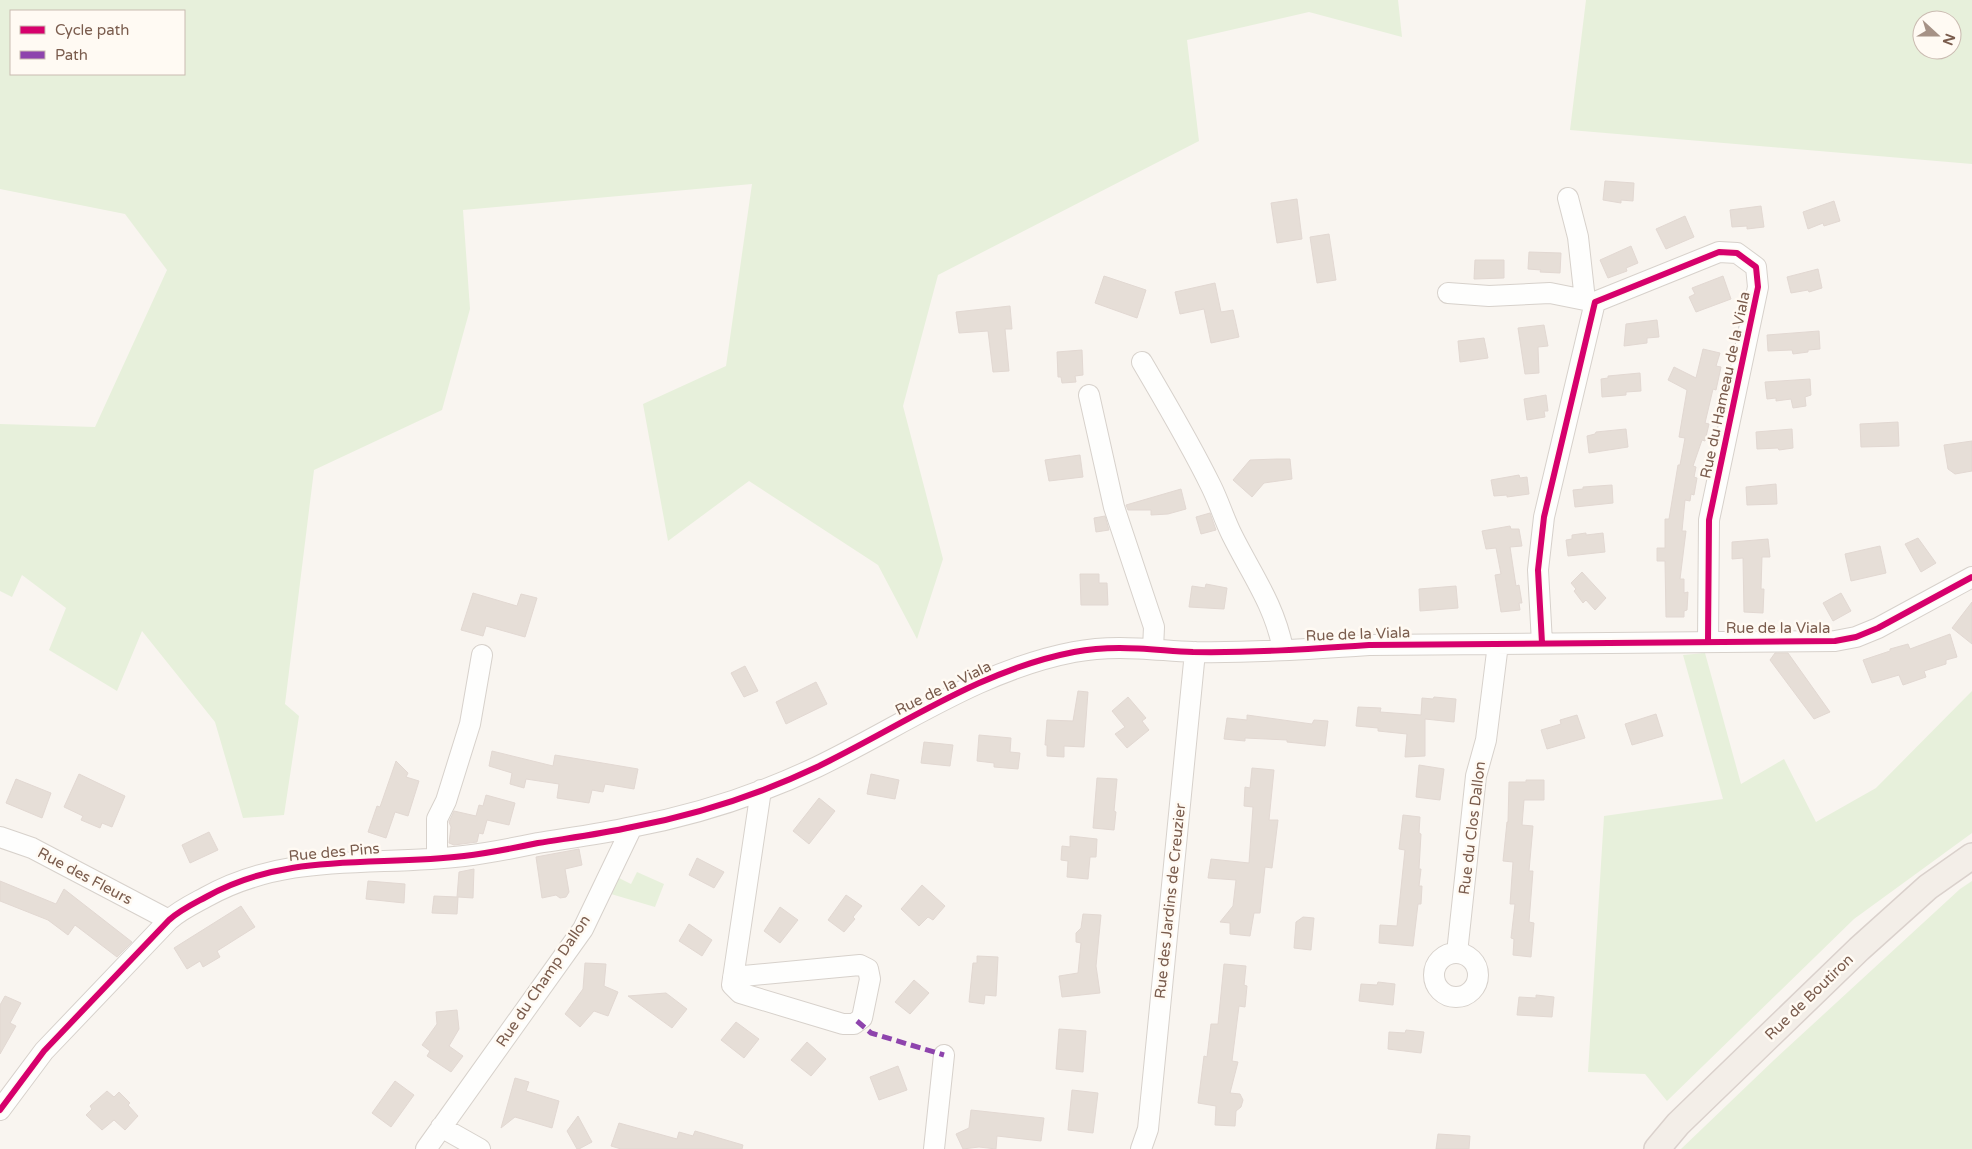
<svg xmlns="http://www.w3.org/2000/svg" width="1972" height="1149" font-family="'Varela Round',sans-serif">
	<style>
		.green { fill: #e7f0db; fill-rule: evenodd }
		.building { fill: #e6ded7; stroke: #e2d8d2 }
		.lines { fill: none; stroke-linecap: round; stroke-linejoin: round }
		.minor-casing { stroke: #d7d1cb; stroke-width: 22 }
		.major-casing { stroke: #dad1cc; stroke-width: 28 }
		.minor { stroke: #fefefd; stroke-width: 20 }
		.major { stroke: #f3eee8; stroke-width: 25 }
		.quiet { stroke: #8e44ad; stroke-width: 5; stroke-dasharray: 10 5; stroke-linecap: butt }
		.cycleway-casing { stroke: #fffaf3; stroke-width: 9 }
		.cycleway { stroke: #d6006c; stroke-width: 6 }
		.labels { text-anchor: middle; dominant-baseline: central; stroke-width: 5; stroke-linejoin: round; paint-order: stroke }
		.street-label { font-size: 15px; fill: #7a5c4d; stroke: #fffaf3 }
	</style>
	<rect width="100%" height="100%" fill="#f9f5f0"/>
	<!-- green -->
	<path class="green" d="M 0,0 L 1398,0 L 1402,37 L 1309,12 L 1187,40 L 1199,141 L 938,275 L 903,406 L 943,559 L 917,639 L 878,565 L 749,481 L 668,541 L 643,404 L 726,366 L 752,184 L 463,210 L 470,309 L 442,410 L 314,470 L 285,704 L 299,716 L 284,815 L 243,818 L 215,722 L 142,631 L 117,691 L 49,650 L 66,608 L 22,575 L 12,597 L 0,591 L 0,424 L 95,427 L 167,270 L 125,214 L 0,189 ZM 11,11 L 184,11 L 184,74 L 11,74 Z
		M 1586,0 L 1972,0 L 1972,164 L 1570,130 ZM 1922,20 L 1952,20 L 1952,50 L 1922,50 Z
		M 1705,653 L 1741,784 L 1784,759 L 1816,822 L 1876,788 L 1972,691 L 1972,833 L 1854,919 L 1667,1101 L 1645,1074 L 1588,1072 L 1604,816 L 1723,799 L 1683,655 Z
		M 637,872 L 664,884 L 655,907 L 611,894 L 619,878 L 631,884 Z
		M 1972,881 L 1972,1149 L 1681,1149 L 1774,1060 L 1960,889 Z"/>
	<!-- building -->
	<path class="building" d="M 1605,181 L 1634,183 L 1633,201 L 1621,200 L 1621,203 L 1603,200 Z
		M 1297,199 L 1302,239 L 1277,243 L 1271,203 Z
		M 1834,201 L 1840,221 L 1824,226 L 1823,223 L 1808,229 L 1803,212 Z
		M 1761,206 L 1764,227 L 1747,229 L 1747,226 L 1732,227 L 1730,210 Z
		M 1685,216 L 1694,237 L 1666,249 L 1656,229 Z
		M 1329,234 L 1336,280 L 1317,283 L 1310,237 Z
		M 1631,246 L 1638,263 L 1626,268 L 1627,271 L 1608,278 L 1600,260 Z
		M 1529,252 L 1561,253 L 1560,273 L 1540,272 L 1541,270 L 1528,269 Z
		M 1475,260 L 1504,260 L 1504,278 L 1474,279 Z
		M 1818,269 L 1822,288 L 1809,292 L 1808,290 L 1791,293 L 1787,277 Z
		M 1104,276 L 1146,290 L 1137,318 L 1095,303 Z
		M 1723,276 L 1731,299 L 1696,312 L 1689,297 L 1695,294 L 1692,288 Z
		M 1215,283 L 1221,312 L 1233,310 L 1239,337 L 1211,343 L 1204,309 L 1180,314 L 1175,292 Z
		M 1010,306 L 1012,329 L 1005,329 L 1009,371 L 993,372 L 988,331 L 959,333 L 956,312 Z
		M 1657,320 L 1659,337 L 1647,338 L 1647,343 L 1624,346 L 1626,324 Z
		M 1544,325 L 1548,346 L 1538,347 L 1539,373 L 1525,374 L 1518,328 Z
		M 1819,331 L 1820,349 L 1808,350 L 1808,352 L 1793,354 L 1792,350 L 1768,351 L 1767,335 Z
		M 1484,338 L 1488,358 L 1460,362 L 1458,341 Z
		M 1703,349 L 1720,353 L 1716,366 L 1721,367 L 1716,390 L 1713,389 L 1705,423 L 1709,424 L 1705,441 L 1702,440 L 1693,466 L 1696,467 L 1694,477 L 1697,478 L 1694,495 L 1691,494 L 1690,501 L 1685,500 L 1682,531 L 1686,531 L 1680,579 L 1684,579 L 1684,593 L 1688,592 L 1687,610 L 1684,611 L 1684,617 L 1666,617 L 1665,561 L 1657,561 L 1657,548 L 1665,548 L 1665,519 L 1669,519 L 1678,465 L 1680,465 L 1685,438 L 1679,437 L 1687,390 L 1668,380 L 1674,367 L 1696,378 Z
		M 1082,350 L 1083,375 L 1075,376 L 1076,382 L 1062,383 L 1061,377 L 1058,377 L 1057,352 Z
		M 1640,373 L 1641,391 L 1626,392 L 1626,395 L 1602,397 L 1601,379 L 1608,378 L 1608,376 Z
		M 1810,379 L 1811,395 L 1805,397 L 1806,406 L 1793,408 L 1791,399 L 1776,401 L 1776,398 L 1767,399 L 1765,382 Z
		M 1546,395 L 1548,411 L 1544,411 L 1545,417 L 1527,420 L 1524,399 Z
		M 1898,422 L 1899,446 L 1861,447 L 1860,424 Z
		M 1626,429 L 1628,447 L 1589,453 L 1587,436 L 1595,434 L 1596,432 Z
		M 1792,429 L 1793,448 L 1779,450 L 1778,448 L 1757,449 L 1756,432 Z
		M 1972,441 L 1972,471 L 1955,474 L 1948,469 L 1944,445 Z
		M 1080,455 L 1083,477 L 1049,481 L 1045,460 Z
		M 1277,459 L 1290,459 L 1292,479 L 1264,483 L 1252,497 L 1233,480 L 1250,460 Z
		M 1519,475 L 1520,478 L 1527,477 L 1529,494 L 1507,497 L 1507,495 L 1494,496 L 1491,480 Z
		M 1776,484 L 1777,504 L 1747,505 L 1746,487 Z
		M 1612,485 L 1613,503 L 1575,507 L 1573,490 L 1583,489 L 1583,487 Z
		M 1181,489 L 1186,509 L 1168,514 L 1151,515 L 1151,510 L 1128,510 L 1126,505 Z
		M 1210,513 L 1216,530 L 1201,534 L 1196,517 Z
		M 1105,516 L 1109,530 L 1096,532 L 1094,518 Z
		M 1510,526 L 1511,529 L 1519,529 L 1522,546 L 1510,547 L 1516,586 L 1519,585 L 1522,603 L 1519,603 L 1520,610 L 1501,612 L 1495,575 L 1501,574 L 1496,548 L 1486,549 L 1482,531 Z
		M 1586,533 L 1586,535 L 1603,533 L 1605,552 L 1568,556 L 1566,540 L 1572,539 L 1572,535 Z
		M 1918,538 L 1936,563 L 1921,572 L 1905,544 Z
		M 1768,539 L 1770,557 L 1762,557 L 1761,589 L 1764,589 L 1763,613 L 1744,612 L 1743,558 L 1732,559 L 1732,542 Z
		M 1880,546 L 1886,573 L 1851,581 L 1845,554 Z
		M 1582,572 L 1606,598 L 1595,610 L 1586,600 L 1583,603 L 1574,591 L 1576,589 L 1571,583 Z
		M 1080,574 L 1099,574 L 1099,583 L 1107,583 L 1108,605 L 1081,605 Z
		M 1206,584 L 1227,588 L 1224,609 L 1189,607 L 1192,586 L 1205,588 Z
		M 1456,586 L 1458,608 L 1420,611 L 1419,589 Z
		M 473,593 L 517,606 L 521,594 L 537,598 L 525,637 L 486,626 L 483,636 L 461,630 Z
		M 1841,593 L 1851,611 L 1833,621 L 1823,603 Z
		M 1972,602 L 1972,644 L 1952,628 Z
		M 1950,634 L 1957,657 L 1946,660 L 1946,664 L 1924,671 L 1926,677 L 1903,685 L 1899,675 L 1872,683 L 1863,660 L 1890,651 L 1890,649 L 1908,644 L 1910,649 Z
		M 1775,653 L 1788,653 L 1830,712 L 1814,719 L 1770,660 Z
		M 745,666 L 758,691 L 744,697 L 731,673 Z
		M 816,682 L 827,704 L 786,724 L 776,702 Z
		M 1078,691 L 1088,692 L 1084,747 L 1064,746 L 1064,757 L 1047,756 L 1047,745 L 1045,745 L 1047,720 L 1073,721 Z
		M 1128,697 L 1146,718 L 1142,721 L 1149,730 L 1127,748 L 1115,734 L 1125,727 L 1112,711 Z
		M 1434,697 L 1456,699 L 1454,722 L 1425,719 L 1425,756 L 1405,757 L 1407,734 L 1378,731 L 1378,728 L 1356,726 L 1358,707 L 1381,708 L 1380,712 L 1421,715 L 1422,698 L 1433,699 Z
		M 1656,714 L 1663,736 L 1632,745 L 1625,724 Z
		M 1247,715 L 1312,724 L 1314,720 L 1328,721 L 1325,746 L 1287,742 L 1287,740 L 1245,738 L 1245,741 L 1224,739 L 1227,718 L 1247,720 Z
		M 1577,715 L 1585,738 L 1547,749 L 1541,730 L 1561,724 L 1560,720 Z
		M 979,735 L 1011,738 L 1010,752 L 1020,753 L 1018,769 L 994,767 L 994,763 L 977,761 Z
		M 924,742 L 953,745 L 950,766 L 921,763 Z
		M 492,751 L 553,766 L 555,755 L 638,769 L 634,789 L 605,784 L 603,792 L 592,790 L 589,803 L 557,798 L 559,784 L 526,779 L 524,788 L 510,784 L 512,773 L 489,766 Z
		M 396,761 L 408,773 L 406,777 L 419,781 L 408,816 L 395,812 L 386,838 L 368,832 L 377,806 L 380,807 Z
		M 1419,765 L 1444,769 L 1440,800 L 1416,797 Z
		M 1252,768 L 1274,770 L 1269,820 L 1278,820 L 1272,868 L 1265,867 L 1260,913 L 1254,913 L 1250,936 L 1230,934 L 1230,923 L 1220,922 L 1233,906 L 1236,880 L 1208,878 L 1211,859 L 1249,863 L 1253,807 L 1244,806 L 1245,787 L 1250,788 Z
		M 79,774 L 125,796 L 112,827 L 102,823 L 100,828 L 81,820 L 83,816 L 64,807 Z
		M 871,774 L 899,780 L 895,799 L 867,794 Z
		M 1097,778 L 1117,779 L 1114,811 L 1116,812 L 1114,830 L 1093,828 Z
		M 16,779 L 51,793 L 42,818 L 6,803 Z
		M 1526,780 L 1544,780 L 1544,800 L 1524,800 L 1522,825 L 1533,826 L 1529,871 L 1533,871 L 1529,922 L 1534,923 L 1531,957 L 1513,955 L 1514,939 L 1511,938 L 1515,904 L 1510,904 L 1513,862 L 1503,861 L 1507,822 L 1508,822 L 1509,782 L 1526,782 Z
		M 486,795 L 515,803 L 509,825 L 487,820 L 483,834 L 479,833 L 477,842 L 454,845 L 449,843 L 451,827 L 449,822 L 454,811 L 476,816 L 479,805 L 483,806 Z
		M 819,798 L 835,811 L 809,844 L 793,831 Z
		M 1403,815 L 1420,817 L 1419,833 L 1421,834 L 1419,869 L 1421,869 L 1419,886 L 1422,886 L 1421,904 L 1418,904 L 1413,946 L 1379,943 L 1380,925 L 1397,926 L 1405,850 L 1399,849 Z
		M 209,832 L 218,850 L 190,863 L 182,845 Z
		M 1070,836 L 1097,839 L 1096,857 L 1090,857 L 1088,879 L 1067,877 L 1068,861 L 1061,860 L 1062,846 L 1070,847 Z
		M 579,849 L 582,865 L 565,869 L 569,892 L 566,897 L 560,898 L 556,895 L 542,898 L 536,857 Z
		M 697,858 L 724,872 L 714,888 L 689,875 Z
		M 474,869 L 473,898 L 458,897 L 457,914 L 432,913 L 434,896 L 457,897 L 459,872 Z
		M 0,881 L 56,904 L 64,889 L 132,942 L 117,957 L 75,925 L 68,935 L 48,920 L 0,901 Z
		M 368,881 L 405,884 L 404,903 L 366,899 Z
		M 922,885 L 945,906 L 933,920 L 928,917 L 919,926 L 901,909 Z
		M 846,895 L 862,906 L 853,917 L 855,919 L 844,932 L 828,920 Z
		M 241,906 L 255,927 L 217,951 L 220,957 L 203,967 L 200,961 L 187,969 L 174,948 Z
		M 780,907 L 798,920 L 780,943 L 764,931 Z
		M 1083,914 L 1101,915 L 1096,966 L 1100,993 L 1062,997 L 1059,976 L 1078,973 L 1081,943 L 1076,942 L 1076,933 L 1081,928 Z
		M 1303,917 L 1314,918 L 1311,950 L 1294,948 L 1296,922 Z
		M 689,924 L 712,940 L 702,956 L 679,941 Z
		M 977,956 L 998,957 L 996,996 L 985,995 L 984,1004 L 969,1002 L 973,963 L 977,963 Z
		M 585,963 L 606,964 L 604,986 L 618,992 L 608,1016 L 594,1011 L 580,1027 L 565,1014 L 583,989 Z
		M 1224,964 L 1246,966 L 1244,985 L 1247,986 L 1245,1007 L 1239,1006 L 1232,1061 L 1238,1062 L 1230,1093 L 1240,1094 L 1243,1100 L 1241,1107 L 1236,1111 L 1235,1126 L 1215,1125 L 1216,1106 L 1198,1103 L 1204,1056 L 1207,1057 L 1211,1024 L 1218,1024 Z
		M 914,980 L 929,993 L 910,1014 L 895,1002 Z
		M 1378,982 L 1395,984 L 1393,1005 L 1359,1001 L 1361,984 L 1377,985 Z
		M 666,993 L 687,1009 L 672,1028 L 628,996 Z
		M 1536,995 L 1554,997 L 1552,1017 L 1517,1015 L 1519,997 L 1536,998 Z
		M 5,996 L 21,1003 L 10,1023 L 16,1026 L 0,1054 L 0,1005 Z
		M 457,1010 L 459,1029 L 449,1046 L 463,1056 L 451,1072 L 427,1056 L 430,1051 L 422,1045 L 437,1024 L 436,1012 Z
		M 736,1022 L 759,1039 L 744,1058 L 721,1040 Z
		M 1059,1029 L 1086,1031 L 1083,1072 L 1056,1069 Z
		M 1406,1030 L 1424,1032 L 1421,1053 L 1388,1049 L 1389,1032 L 1405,1033 Z
		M 807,1042 L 826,1059 L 811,1076 L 791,1060 Z
		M 898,1066 L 907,1090 L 879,1100 L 870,1077 Z
		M 515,1078 L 529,1082 L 526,1091 L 559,1101 L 552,1128 L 515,1117 L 501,1128 Z
		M 395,1081 L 414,1095 L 391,1127 L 372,1113 Z
		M 1072,1090 L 1098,1093 L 1093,1133 L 1068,1130 Z
		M 107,1091 L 114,1097 L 119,1092 L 130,1103 L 128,1105 L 138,1116 L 125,1130 L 114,1120 L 102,1130 L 86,1115 L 92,1109 L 90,1106 Z
		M 971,1110 L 1044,1118 L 1041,1141 L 997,1136 L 996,1149 L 979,1147 L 963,1149 L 956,1134 L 969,1128 Z
		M 578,1116 L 592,1142 L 579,1149 L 577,1149 L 567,1131 Z
		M 619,1123 L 677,1139 L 679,1132 L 693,1136 L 695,1131 L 743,1145 L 742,1149 L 621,1149 L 611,1146 Z
		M 1438,1134 L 1470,1136 L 1469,1149 L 1436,1149 Z"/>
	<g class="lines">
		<defs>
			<path id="minor" d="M 1568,198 L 1578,237 L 1585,300
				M 1448,293 L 1489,296 L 1550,293 L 1595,302
				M 1142,362 C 1166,403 1190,443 1211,486 C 1219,502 1224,519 1232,535 C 1252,575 1274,604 1283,649
				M 1089,395 L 1114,507 L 1154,627 L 1153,649
				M 1542,643 L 1538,570 L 1544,517 L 1595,302 L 1719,252 L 1737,253 L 1756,267 L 1758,287 L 1709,520 L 1708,641
				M 0,837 L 32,848 L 169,920
				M 437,858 L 437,819 L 446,801 L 470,724 L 482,655
				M1434 975a22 22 0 1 1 44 0a22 22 0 1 1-44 0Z
				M 1457,953 L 1476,776 L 1486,740 L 1498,644
				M 733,977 L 860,965 L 868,969 L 870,979 L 862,1018 L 854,1024 L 843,1024 L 740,993 L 732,985 L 761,790
				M 0,1110 L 44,1051 L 169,920 C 180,910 193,904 206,897 C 288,851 375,867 464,856 C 489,853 514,848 538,843 C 569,838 601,834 632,827 C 695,815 758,795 817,767 C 902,726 980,670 1074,652 C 1116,644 1151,650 1193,652 C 1251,653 1311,649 1369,645 L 1835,641 L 1856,637 L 1878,628 L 1972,577
				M 441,1127 L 480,1149
				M 426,1149 L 583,929 L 632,827
				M 934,1149 L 944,1055
				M 1141,1149 L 1148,1129 L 1195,652"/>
			<path id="major" d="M 1657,1149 L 1678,1124 L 1859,949 L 1928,887 L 1972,856"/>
		</defs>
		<!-- minor casing -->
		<use href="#minor" class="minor-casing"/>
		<!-- major casing -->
		<use href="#major" class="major-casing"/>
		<!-- minor -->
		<use href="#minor" class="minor"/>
		<!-- major -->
		<use href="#major" class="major"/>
		<!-- quiet -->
		<path class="quiet" d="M 857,1021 L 871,1033 L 944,1055"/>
		<defs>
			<path id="cycleway" d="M 1542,643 L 1538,570 L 1544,517 L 1595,302 L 1719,252 L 1737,253 L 1756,267 L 1758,287 L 1709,520 L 1708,641
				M 0,1110 L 44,1051 L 169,920 C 180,910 193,904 206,897 C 288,851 375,867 464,856 C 489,853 514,848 538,843 C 569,838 601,834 632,827 C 695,815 758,795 817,767 C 902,726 980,670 1074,652 C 1116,644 1151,650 1193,652 C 1251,653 1311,649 1369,645 L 1835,641 L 1856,637 L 1878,628 L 1972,577"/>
		</defs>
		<!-- cycleway casing -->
		<use href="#cycleway" class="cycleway-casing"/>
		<!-- cycleway -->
		<use href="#cycleway" class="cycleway"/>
	</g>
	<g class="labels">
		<!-- street labels -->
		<g class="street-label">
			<text transform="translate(1725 385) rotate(-78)">Rue du Hameau de la Viala</text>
			<text x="1778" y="628">Rue de la Viala</text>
			<text transform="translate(1358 634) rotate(-2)">Rue de la Viala</text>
			<text transform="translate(943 688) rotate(-26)">Rue de la Viala</text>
			<text transform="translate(1472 828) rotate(-83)">Rue du Clos Dallon</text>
			<text transform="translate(334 852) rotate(-5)">Rue des Pins</text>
			<text transform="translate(85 876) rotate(28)">Rue des Fleurs</text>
			<text transform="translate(1170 901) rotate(-84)">Rue des Jardins de Creuzier</text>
			<text transform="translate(543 981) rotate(-56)">Rue du Champ Dallon</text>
			<text transform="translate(1809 997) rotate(-44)">Rue de Boutiron</text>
		</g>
	</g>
	<!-- legend -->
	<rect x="10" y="10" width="175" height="65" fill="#fffaf3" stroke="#cabbb1"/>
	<rect x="20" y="26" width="25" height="8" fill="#d6006c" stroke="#cabbb1"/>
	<text x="55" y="35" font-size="15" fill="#7a5c4d">Cycle path</text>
	<rect x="20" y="51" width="25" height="8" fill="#8e44ad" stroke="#cabbb1"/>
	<text x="55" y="60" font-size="15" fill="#7a5c4d">Path</text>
	<!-- north arrow -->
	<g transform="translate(1937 35) rotate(111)"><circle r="24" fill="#fffaf3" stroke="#cabbb1"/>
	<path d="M0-4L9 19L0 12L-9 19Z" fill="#a69286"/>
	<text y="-8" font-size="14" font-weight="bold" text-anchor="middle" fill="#7a5c4d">N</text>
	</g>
</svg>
